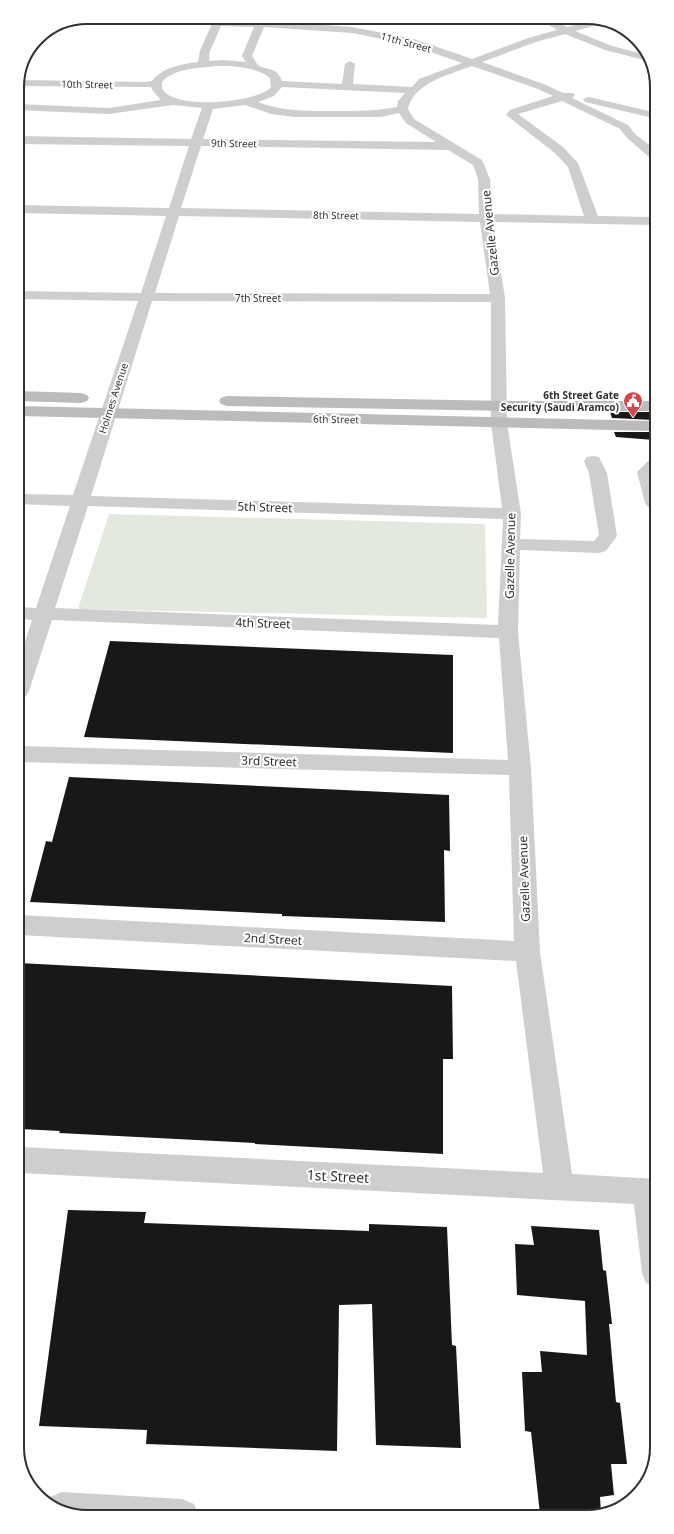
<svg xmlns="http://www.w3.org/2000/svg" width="674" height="1534" font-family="'Noto Sans',sans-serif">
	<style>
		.green { fill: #e3e9de }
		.building { fill: #181818 }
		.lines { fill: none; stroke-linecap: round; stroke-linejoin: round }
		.street { fill: #cecece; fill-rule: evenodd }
		.secondary { fill: #bbb; fill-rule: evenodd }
		.labels { text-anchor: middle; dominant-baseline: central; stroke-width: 4; stroke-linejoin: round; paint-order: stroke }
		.far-street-label { font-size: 10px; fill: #313131; stroke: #fff }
		.far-poi-label { font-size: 10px; font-weight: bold; fill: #313131; stroke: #fff; text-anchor: end }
		.street-label { font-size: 12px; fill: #313131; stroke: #fff }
		.near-street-label { font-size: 14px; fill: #313131; stroke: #fff }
		.rim { fill: none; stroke: #313131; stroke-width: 2 }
	</style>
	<rect width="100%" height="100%" fill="#fff"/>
	<!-- green -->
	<path class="green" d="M 152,21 L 151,23 L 58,24 L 60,22 Z
		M 109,514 L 485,524 L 487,618 L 78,609 Z"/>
	<!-- building -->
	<path class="building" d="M 610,412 L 654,412 L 654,420 L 612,418 Z
		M 614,432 L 654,432 L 654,440 L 616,437 Z
		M 110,641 L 453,655 L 453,753 L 84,737 Z
		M 69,777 L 449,795 L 450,851 L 444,850 L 445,922 L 282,916 L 282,914 L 30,902 L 46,841 L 52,842 Z
		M 19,963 L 452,986 L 453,1059 L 443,1059 L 443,1154 L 255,1144 L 255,1143 L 59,1133 L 60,1131 L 20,1129 Z
		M 68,1210 L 146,1212 L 144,1223 L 369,1231 L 369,1224 L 447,1227 L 452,1345 L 456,1346 L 461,1448 L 376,1445 L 372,1304 L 339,1305 L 337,1451 L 146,1444 L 147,1430 L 39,1426 Z
		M 531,1226 L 599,1230 L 603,1270 L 606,1271 L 612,1324 L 609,1324 L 616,1402 L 620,1403 L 627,1464 L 611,1464 L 614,1495 L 600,1497 L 601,1513 L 540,1514 L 531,1432 L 525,1431 L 522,1372 L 542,1372 L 540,1351 L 587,1355 L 585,1301 L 517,1295 L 515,1244 L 534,1245 Z"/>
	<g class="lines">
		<!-- street -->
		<path class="street" d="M 538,18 L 549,18 L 567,27 L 594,20 L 598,21 L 599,23 L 598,25 L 575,31 L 612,46 L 647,55 L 652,62 L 605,50 L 565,34 L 536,42 L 482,62 L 546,85 L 563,93 L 573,93 L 575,95 L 572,98 L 628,125 L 635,134 L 653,148 L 653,157 L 649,157 L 627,138 L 620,129 L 562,101 L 518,114 L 563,147 L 578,163 L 598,216 L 654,217 L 654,225 L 493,222 L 505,298 L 507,423 L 521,514 L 520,539 L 594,541 L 599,535 L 589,473 L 584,461 L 587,457 L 593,456 L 599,457 L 607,473 L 617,536 L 606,551 L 599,553 L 520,550 L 518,632 L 531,768 L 540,952 L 572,1174 L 656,1179 L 657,1287 L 646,1283 L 642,1273 L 634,1204 L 20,1173 L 20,1147 L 543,1173 L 516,961 L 19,935 L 19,915 L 514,941 L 509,775 L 19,762 L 19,746 L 508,760 L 499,638 L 52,620 L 29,691 L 26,696 L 19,698 L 19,661 L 32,620 L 19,619 L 19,607 L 36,608 L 70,506 L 18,504 L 18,494 L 73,495 L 138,301 L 18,299 L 18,291 L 141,293 L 166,216 L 17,213 L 17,205 L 169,208 L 189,146 L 17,144 L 17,136 L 191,139 L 202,108 L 173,105 L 109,114 L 17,110 L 17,104 L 109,108 L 161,100 L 153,91 L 151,87 L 17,86 L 18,80 L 144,82 L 152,81 C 163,67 182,64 198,62 L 200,51 L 213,21 L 267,20 L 266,21 L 352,27 L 414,39 L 472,59 L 528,38 L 557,30 ZM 221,26 L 254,27 L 242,56 L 246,62 L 224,60 L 209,61 L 210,51 ZM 264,27 L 352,33 L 408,44 L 462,63 L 419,79 L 412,87 L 353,84 L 355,64 L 350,61 L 345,64 L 342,84 L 282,81 C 277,66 267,71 258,65 C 256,63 254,58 252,56 ZM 218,66 C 234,66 257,67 270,78 L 271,87 C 258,103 171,111 162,88 C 162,86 162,84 162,82 C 174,68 200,68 218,66 ZM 472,66 L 538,89 L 553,96 L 510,110 L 506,115 L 555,153 L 568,167 L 584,216 L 492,214 L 490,179 L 482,160 L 414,119 L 408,109 C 414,82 449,75 472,66 ZM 282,87 L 405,93 L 398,101 L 397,107 C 377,111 358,111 338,111 C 310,111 284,112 258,102 L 274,96 ZM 245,105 L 271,114 L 295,117 L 381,117 L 399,113 L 406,123 L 436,142 L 203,139 L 213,109 ZM 201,146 L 448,150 L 473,165 L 478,179 L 479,214 L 181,208 ZM 179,216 L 480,222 L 490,294 L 155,293 ZM 152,301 L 491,302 L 491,423 L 502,508 L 91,496 ZM 88,506 L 503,519 L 498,625 L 55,608 Z
			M 589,97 L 653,112 L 653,118 L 585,102 L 583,100 L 585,98 Z
			M 654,460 L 654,508 L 648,507 L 645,503 L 637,472 L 648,461 Z
			M 62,1492 L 182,1499 L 194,1504 L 199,1516 L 82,1517 L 47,1504 L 50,1497 Z"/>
		<!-- secondary -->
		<path class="secondary" d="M 18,391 L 81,393 L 87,395 L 89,398 L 87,401 L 81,403 L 18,401 Z
			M 227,396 L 516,401 L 654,401 L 654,411 L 516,411 L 227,406 L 221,404 L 219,401 L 221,398 Z
			M 18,406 L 654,421 L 654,431 L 18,416 Z"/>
	</g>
	<!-- icons -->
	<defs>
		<symbol id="civic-pin" viewBox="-11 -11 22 30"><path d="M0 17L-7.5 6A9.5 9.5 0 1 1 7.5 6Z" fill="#d44748" stroke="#fff"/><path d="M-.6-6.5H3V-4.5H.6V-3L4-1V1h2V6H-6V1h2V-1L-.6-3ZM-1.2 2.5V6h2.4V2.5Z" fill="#fff"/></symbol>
	</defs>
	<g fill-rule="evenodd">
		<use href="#civic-pin" x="622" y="390" width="22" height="30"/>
	</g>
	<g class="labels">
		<!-- far-street labels -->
		<g class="far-street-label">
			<text transform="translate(406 42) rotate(15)">11th Street</text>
			<text transform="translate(87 84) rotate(1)">10th Street</text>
			<text transform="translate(234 143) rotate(1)">9th Street</text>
			<text transform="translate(336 215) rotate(1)">8th Street</text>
			<text x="258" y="298">7th Street</text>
			<text transform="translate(113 398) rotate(-72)">Holmes Avenue</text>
			<text transform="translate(336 419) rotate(1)">6th Street</text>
		</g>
		<!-- far-poi labels -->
		<g class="far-poi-label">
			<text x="619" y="395">6th Street Gate<tspan x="619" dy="12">Security (Saudi Aramco)</tspan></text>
		</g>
		<!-- street labels -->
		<g class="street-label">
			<text transform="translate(490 233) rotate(-96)">Gazelle Avenue</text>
			<text transform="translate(265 507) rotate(2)">5th Street</text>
			<text transform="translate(510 556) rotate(-89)">Gazelle Avenue</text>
			<text transform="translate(263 623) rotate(2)">4th Street</text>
			<text transform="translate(269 761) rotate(2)">3rd Street</text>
			<text transform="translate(524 879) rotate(-92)">Gazelle Avenue</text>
			<text transform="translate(273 939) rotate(3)">2nd Street</text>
		</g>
		<!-- near-street labels -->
		<g class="near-street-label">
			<text transform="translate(338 1176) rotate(3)">1st Street</text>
		</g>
	</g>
	<!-- crop -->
	<path d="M0 0H674V1534H0ZM87 24H587A63 63 0 0 1 650 87V1447A63 63 0 0 1 587 1510H87A63 63 0 0 1 24 1447V87A63 63 0 0 1 87 24Z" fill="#fff" fill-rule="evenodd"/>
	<path class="rim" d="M87 24H587A63 63 0 0 1 650 87V1447A63 63 0 0 1 587 1510H87A63 63 0 0 1 24 1447V87A63 63 0 0 1 87 24Z"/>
</svg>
